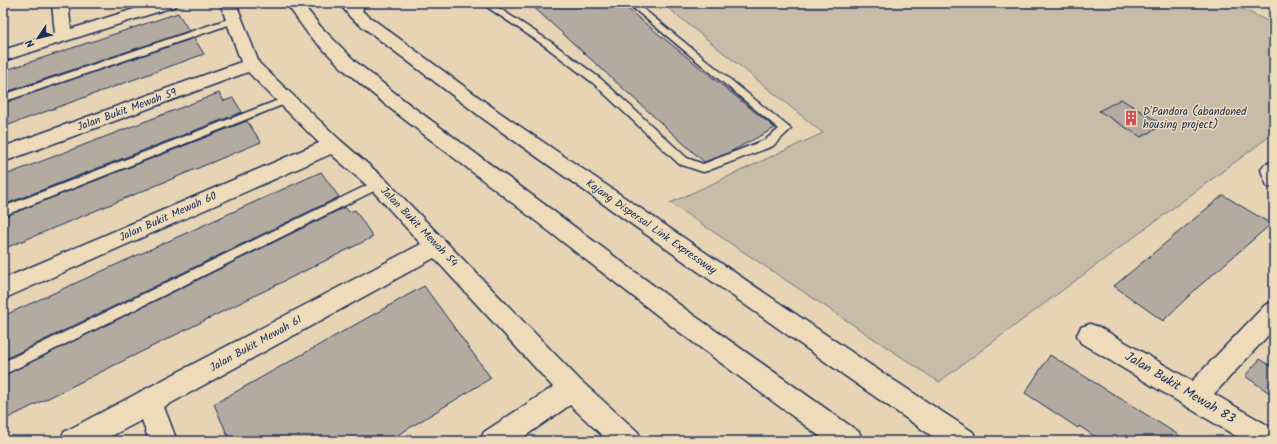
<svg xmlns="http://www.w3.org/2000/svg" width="1277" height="444" font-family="Kalam,sans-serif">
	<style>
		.green { fill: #c8bca9; stroke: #727684 }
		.building { fill: #b3aba0; stroke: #1b2f5e }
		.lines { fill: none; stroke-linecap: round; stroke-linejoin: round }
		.lane-casing { stroke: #1b2f5e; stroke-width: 3 }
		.street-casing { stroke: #1b2f5e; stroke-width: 3 }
		.highway-casing { stroke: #1b2f5e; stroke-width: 3 }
		.lane { fill: #eedbb9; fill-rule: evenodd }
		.street { fill: #eedbb9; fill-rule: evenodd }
		.highway { fill: #eedbb9; fill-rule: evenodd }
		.labels { text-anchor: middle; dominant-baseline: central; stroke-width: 3; stroke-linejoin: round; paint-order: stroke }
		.street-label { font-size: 11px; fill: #1b2f5e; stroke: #eedbb9 }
		.poi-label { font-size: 11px; fill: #1b2f5e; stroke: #eedbb9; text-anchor: start }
		.near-street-label { font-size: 13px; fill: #1b2f5e; stroke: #eedbb9 }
	</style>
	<rect width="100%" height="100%" fill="#e6d4b5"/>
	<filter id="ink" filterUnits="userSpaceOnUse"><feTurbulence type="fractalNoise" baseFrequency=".025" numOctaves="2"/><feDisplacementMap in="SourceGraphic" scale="8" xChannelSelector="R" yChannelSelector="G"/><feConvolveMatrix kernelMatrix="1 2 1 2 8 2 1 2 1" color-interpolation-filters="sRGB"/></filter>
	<g filter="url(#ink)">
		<!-- green -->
		<path class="green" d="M 662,3 L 1229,3 L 1274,24 L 1274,133 L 939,382 L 670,203 L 823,133 Z"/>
		<!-- building -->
		<path class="building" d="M 529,3 L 620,3 L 775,128 L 726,154 L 704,162 Z
			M 178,13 L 189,31 L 3,93 L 3,71 Z
			M 194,38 L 204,54 L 3,127 L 3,103 Z
			M 219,93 L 224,101 L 233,98 L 242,112 L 3,205 L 3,176 Z
			M 1121,99 L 1163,125 L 1141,137 L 1099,111 Z
			M 247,121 L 261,142 L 3,249 L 3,217 Z
			M 321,172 L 339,197 L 3,360 L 3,316 Z
			M 1223,195 L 1271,224 L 1197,288 L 1163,321 L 1114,286 Z
			M 345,207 L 349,212 L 355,210 L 373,237 L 6,419 L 3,402 L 3,376 Z
			M 424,286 L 491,378 L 388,441 L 230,441 L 214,404 Z
			M 1050,355 L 1131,405 L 1188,441 L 1102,441 L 1079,426 L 1078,428 L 1025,393 Z
			M 1260,359 L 1274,368 L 1274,396 L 1245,376 Z"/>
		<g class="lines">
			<defs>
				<path id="lane" d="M 140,3 L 148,3 L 149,11 L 148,13 L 142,13 Z
					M 357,3 L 365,3 L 361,15 L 357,18 L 353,15 Z
					M 481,3 L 491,3 L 551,42 L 601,79 L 687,158 L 703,164 L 765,140 L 779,129 L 627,3 L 636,3 L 791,129 L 773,146 L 707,171 L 703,172 L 679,164 L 593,83 L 545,46 Z
					M 234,17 L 239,20 L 237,22 L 3,102 L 3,95 Z
					M 286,97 L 291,100 L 290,102 L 3,216 L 3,207 Z
					M 378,180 L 382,181 L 384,184 L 382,187 L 3,375 L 3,362 Z"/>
				<path id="street" d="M 52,3 L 68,3 L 71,29 L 153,3 L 178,3 L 176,6 L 3,61 L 3,50 L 55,34 Z
					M 220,3 L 236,3 L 259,63 L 340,140 L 385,179 L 581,381 L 638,432 L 642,441 L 608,441 L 570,405 L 518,441 L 480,441 L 484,432 L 553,387 L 434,258 L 164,407 L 177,441 L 149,441 L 142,420 L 102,441 L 60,441 L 64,432 L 421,244 L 371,189 L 331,154 L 3,299 L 3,279 L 319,143 L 248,72 L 3,162 L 3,147 L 241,62 Z
					M 1274,161 L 1274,188 L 1267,186 L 1261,170 L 1264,165 Z
					M 1274,302 L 1274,329 L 1214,394 L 1274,429 L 1274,441 L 1244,441 L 1081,343 L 1077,335 L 1081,327 L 1090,324 L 1099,327 L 1192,381 L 1265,305 Z"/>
				<path id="highway" d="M 286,3 L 302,3 L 320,26 L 356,62 L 405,101 L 692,314 L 859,432 L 863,441 L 826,441 L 674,328 L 391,109 L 344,70 L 308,34 Z
					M 339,3 L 356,3 L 363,12 L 499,112 L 869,364 L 973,432 L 977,441 L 939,441 L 851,380 L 485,120 L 351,18 Z"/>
			</defs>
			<!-- lane casing -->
			<use href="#lane" class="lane-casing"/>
			<!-- street casing -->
			<use href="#street" class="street-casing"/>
			<!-- highway casing -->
			<use href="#highway" class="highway-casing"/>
			<!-- lane -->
			<use href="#lane" class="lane"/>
			<!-- street -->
			<use href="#street" class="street"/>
			<!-- highway -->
			<use href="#highway" class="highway"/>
		</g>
	</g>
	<!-- icons -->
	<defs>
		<symbol id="building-bare" viewBox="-9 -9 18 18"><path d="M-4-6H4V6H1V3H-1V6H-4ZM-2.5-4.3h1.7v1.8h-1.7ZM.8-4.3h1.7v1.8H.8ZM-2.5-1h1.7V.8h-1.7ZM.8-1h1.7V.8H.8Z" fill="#d1495b" stroke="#eedbb9" stroke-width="2.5" paint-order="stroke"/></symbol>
	</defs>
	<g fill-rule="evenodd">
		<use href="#building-bare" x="1120" y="107" width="22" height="22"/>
	</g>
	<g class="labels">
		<!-- street labels -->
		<g class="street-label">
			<text transform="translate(127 110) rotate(-20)">Jalan Bukit Mewah 59</text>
			<text transform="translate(168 217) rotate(-24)">Jalan Bukit Mewah 60</text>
			<text transform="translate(419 227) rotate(46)">Jalan Bukit Mewah 54</text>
			<text transform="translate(651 227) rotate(35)">Kajang Dispersal Link Expressway</text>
			<text transform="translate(256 344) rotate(-29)">Jalan Bukit Mewah 61</text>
		</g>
		<!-- poi labels -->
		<g class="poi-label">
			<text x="1143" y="112">D'Pandora (abandoned<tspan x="1143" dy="13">housing project)</tspan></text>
		</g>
		<!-- near-street labels -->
		<g class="near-street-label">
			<text transform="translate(1180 388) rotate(31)">Jalan Bukit Mewah 83</text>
		</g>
	</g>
	<!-- margin -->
	<rect width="1277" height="444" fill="none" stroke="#eedbb9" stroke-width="16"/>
	<rect x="8" y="8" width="1261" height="428" fill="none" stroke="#1b2f5e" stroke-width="1.5" filter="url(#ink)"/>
	<!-- north arrow -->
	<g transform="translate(38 38) rotate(235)" stroke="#eedbb9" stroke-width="3" paint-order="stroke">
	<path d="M0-3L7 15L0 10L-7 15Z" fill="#1b2f5e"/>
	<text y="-6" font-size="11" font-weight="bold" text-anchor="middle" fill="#1b2f5e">N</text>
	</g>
</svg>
